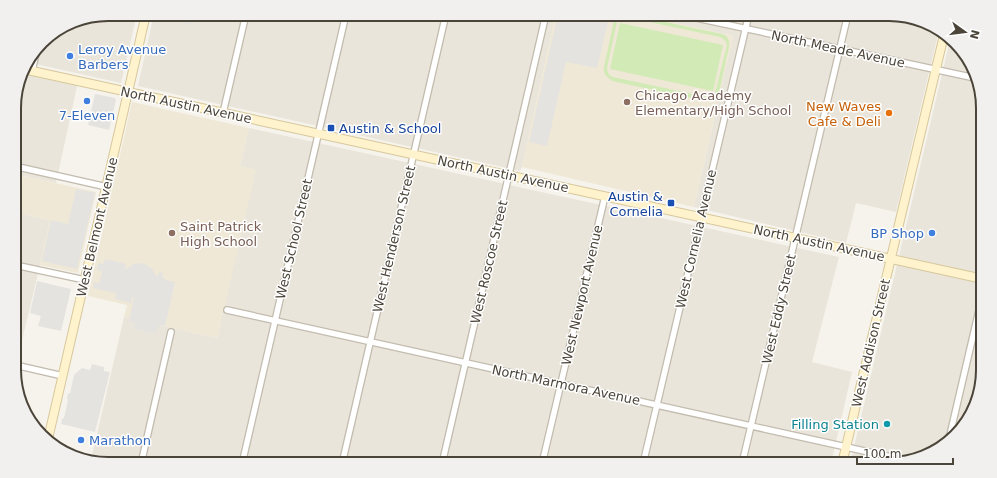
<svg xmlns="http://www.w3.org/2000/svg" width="997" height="478" font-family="'DejaVu Sans',sans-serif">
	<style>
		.residential { fill: #eae5da }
		.education { fill: #efe8d6 }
		.green { fill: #d2eab5; fill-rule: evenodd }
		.parking { fill: #e5e3e0 }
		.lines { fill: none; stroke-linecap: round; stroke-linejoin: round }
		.street-casing { stroke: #c2bbae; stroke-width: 8 }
		.secondary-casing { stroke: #d6c79b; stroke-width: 10 }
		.street { stroke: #fff; stroke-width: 5.5 }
		.secondary { stroke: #fff3cd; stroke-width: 8 }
		.shop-dot { fill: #3f7fe0; stroke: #fff; stroke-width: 1.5 }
		.education-dot { fill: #8d6e63; stroke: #fff; stroke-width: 1.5 }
		.food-dot { fill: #e8710a; stroke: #fff; stroke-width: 1.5 }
		.transit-dot { fill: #1a4fb4; stroke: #fff; stroke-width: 1.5 }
		.culture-dot { fill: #0f9aa8; stroke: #fff; stroke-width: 1.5 }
		.labels { text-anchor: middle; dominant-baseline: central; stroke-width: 3; stroke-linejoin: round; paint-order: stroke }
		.shop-label { font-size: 13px; fill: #366cbe; stroke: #fff; text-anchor: start }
		.street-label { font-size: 13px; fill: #4b4439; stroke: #fff }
		.education-label { font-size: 13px; fill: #785e54; stroke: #fff; text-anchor: start }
		.food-label { font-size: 13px; fill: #c56008; stroke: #fff; text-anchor: end }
		.transit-label { font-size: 13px; fill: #164399; stroke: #fff; text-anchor: start }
		.culture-label { font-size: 13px; fill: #0d838f; stroke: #fff; text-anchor: end }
		.rim { fill: none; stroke: #4b4439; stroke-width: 2 }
	</style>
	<rect width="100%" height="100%" fill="#f6f3ec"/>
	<!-- residential -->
	<path class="residential" d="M 108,14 L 137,14 L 121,83 L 27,62 L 46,38 L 72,21 Z
		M 154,14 L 556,14 L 522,167 L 520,171 L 138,86 Z
		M 635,14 L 889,14 L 930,24 L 939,30 L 896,212 L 856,203 L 846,243 L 694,207 L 733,36 Z
		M 950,40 L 964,51 L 982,96 L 983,370 L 973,411 L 941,448 L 895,464 L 850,464 Z
		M 22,73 L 77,86 L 56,183 L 14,174 L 14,102 Z
		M 249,128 L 839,257 L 812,362 L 852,372 L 831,464 L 108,464 L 91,460 L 124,317 L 217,338 L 255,170 L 240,166 Z
		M 14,212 L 50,220 L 40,265 L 15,370 Z"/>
	<!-- education -->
	<path class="education" d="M 556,14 L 635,14 L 733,36 L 694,207 L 522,167 Z
		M 132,102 L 249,128 L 240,166 L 256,170 L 217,338 L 124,317 L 127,305 L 88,296 Z
		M 14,174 L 96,192 L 78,273 L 40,265 L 50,220 L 14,212 Z"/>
	<!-- green -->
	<path class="green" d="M 621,14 L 628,14 L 722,34 C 728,36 730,41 729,47 L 719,93 C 716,99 712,101 706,100 L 705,101 L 612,81 C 607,76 603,75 604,67 L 614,21 L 616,17 ZM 621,17 L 626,17 L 720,37 C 724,39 726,41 727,45 L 715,93 C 713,96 711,98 707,97 L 613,77 C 609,76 607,72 607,68 L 617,22 L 619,19 Z
		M 620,23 L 723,45 L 713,91 L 610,69 Z"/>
	<!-- parking -->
	<path class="parking" d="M 157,14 L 193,14 L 191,24 L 157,16 Z
		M 558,14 L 610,14 L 597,68 L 566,62 L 547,146 L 529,142 Z
		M 95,94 L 115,98 L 116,100 L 109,130 L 88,125 Z
		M 76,189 L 95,193 L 77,269 L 42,261 L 51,220 L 68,224 Z
		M 105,259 L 126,264 L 125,268 L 126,269 L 134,264 L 138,263 L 145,264 L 152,269 L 156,276 L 158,276 L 159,272 L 163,273 L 162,277 L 165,278 L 165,280 L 175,282 L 165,326 L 159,325 L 156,334 L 134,329 L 135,323 L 129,321 L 134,297 L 132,298 L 131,303 L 115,299 L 116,294 L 115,293 L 93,288 L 94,282 L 99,283 L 102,273 L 101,271 L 97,270 L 98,263 L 103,264 Z
		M 37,281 L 71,289 L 61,331 L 38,326 L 41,316 L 30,313 Z
		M 92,364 L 104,367 L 104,371 L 110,372 L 95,432 L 61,424 L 62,419 L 64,418 L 68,400 L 67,398 L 68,394 L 70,393 L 74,375 L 77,372 L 82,368 L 90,370 Z"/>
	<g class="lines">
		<defs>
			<path id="street" d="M 678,14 L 975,78
				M 32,71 L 37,49
				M 223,113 L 246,14
				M 14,166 L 107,187
				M 15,265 L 85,280
				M 227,310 L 905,460
				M 15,365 L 63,376
				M 949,439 L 983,293
				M 141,464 L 171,332
				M 242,464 L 346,14
				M 342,464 L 446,14
				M 442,464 L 546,14
				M 542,464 L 605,196
				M 643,464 L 749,14
				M 742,464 L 848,14"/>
			<path id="secondary" d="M 23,69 L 983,279
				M 48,439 L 146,14
				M 842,464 L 944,35"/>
		</defs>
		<!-- street casing -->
		<use href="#street" class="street-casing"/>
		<!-- secondary casing -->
		<use href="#secondary" class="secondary-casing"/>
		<!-- street -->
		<use href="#street" class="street"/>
		<!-- secondary -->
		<use href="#secondary" class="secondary"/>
	</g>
	<!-- markers -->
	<g class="shop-dot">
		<circle cx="70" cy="56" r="4"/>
		<circle cx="87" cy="101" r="4"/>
		<circle cx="932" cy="233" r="4"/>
		<circle cx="81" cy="440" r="4"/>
	</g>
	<g class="education-dot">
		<circle cx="627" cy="102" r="4"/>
		<circle cx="172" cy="233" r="4"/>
	</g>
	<circle class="food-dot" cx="889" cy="113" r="4"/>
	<g class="transit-dot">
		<rect x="327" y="124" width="8" height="8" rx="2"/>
		<rect x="667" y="199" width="8" height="8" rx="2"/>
	</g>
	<circle class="culture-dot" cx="887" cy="424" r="4"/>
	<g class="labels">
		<!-- shop labels -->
		<g class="shop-label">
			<text x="78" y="49">Leroy Avenue<tspan x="78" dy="15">Barbers</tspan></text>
			<text x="87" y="115" text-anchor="middle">7-Eleven</text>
			<text x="924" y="233" text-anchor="end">BP Shop</text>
			<text x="89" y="440">Marathon</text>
		</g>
		<!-- street labels -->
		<g class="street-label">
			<text transform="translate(838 49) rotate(12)">North Meade Avenue</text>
			<text transform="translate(186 105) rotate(12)">North Austin Avenue</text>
			<text transform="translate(503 174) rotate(12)">North Austin Avenue</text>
			<text transform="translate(97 227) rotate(-77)">West Belmont Avenue</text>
			<text transform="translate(294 239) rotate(-77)">West School Street</text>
			<text transform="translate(394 239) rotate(-77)">West Henderson Street</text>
			<text transform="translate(696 239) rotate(-77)">West Cornelia Avenue</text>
			<text transform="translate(819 243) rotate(12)">North Austin Avenue</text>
			<text transform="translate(489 262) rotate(-77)">West Roscoe Street</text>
			<text transform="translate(582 295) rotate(-77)">West Newport Avenue</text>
			<text transform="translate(779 309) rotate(-77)">West Eddy Street</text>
			<text transform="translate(871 343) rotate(-77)">West Addison Street</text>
			<text transform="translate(566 385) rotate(12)">North Marmora Avenue</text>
		</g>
		<!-- education labels -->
		<g class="education-label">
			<text x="635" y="95">Chicago Academy<tspan x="635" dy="15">Elementary/High School</tspan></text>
			<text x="180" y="226">Saint Patrick<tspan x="180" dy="15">High School</tspan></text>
		</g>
		<!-- food labels -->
		<g class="food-label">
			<text x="881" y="106">New Waves<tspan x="881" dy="15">Cafe &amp; Deli</tspan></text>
		</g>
		<!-- transit labels -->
		<g class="transit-label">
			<text x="339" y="128">Austin &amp; School</text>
			<text x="663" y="196" text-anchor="end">Austin &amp;<tspan x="663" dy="15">Cornelia</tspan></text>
		</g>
		<!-- culture labels -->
		<g class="culture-label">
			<text x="879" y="424">Filling Station</text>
		</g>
	</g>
	<!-- crop -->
	<path d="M0 0H997V478H0ZM108 21H889A87 87 0 0 1 976 108V370A87 87 0 0 1 889 457H108A87 87 0 0 1 21 370V108A87 87 0 0 1 108 21Z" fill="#f1f0ef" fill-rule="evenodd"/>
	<path class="rim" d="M108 21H889A87 87 0 0 1 976 108V370A87 87 0 0 1 889 457H108A87 87 0 0 1 21 370V108A87 87 0 0 1 108 21Z"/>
	<!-- north arrow -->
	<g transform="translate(965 32) rotate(104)" stroke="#ffffff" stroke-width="3" paint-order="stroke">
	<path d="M0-3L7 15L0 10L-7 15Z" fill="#4b4439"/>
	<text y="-6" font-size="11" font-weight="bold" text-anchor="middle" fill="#4b4439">N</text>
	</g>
	<!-- scale -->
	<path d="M857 458v6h96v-6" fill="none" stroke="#4b4439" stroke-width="2"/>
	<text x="863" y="458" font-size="12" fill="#4b4439" stroke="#ffffff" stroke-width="3" paint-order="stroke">100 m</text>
</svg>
